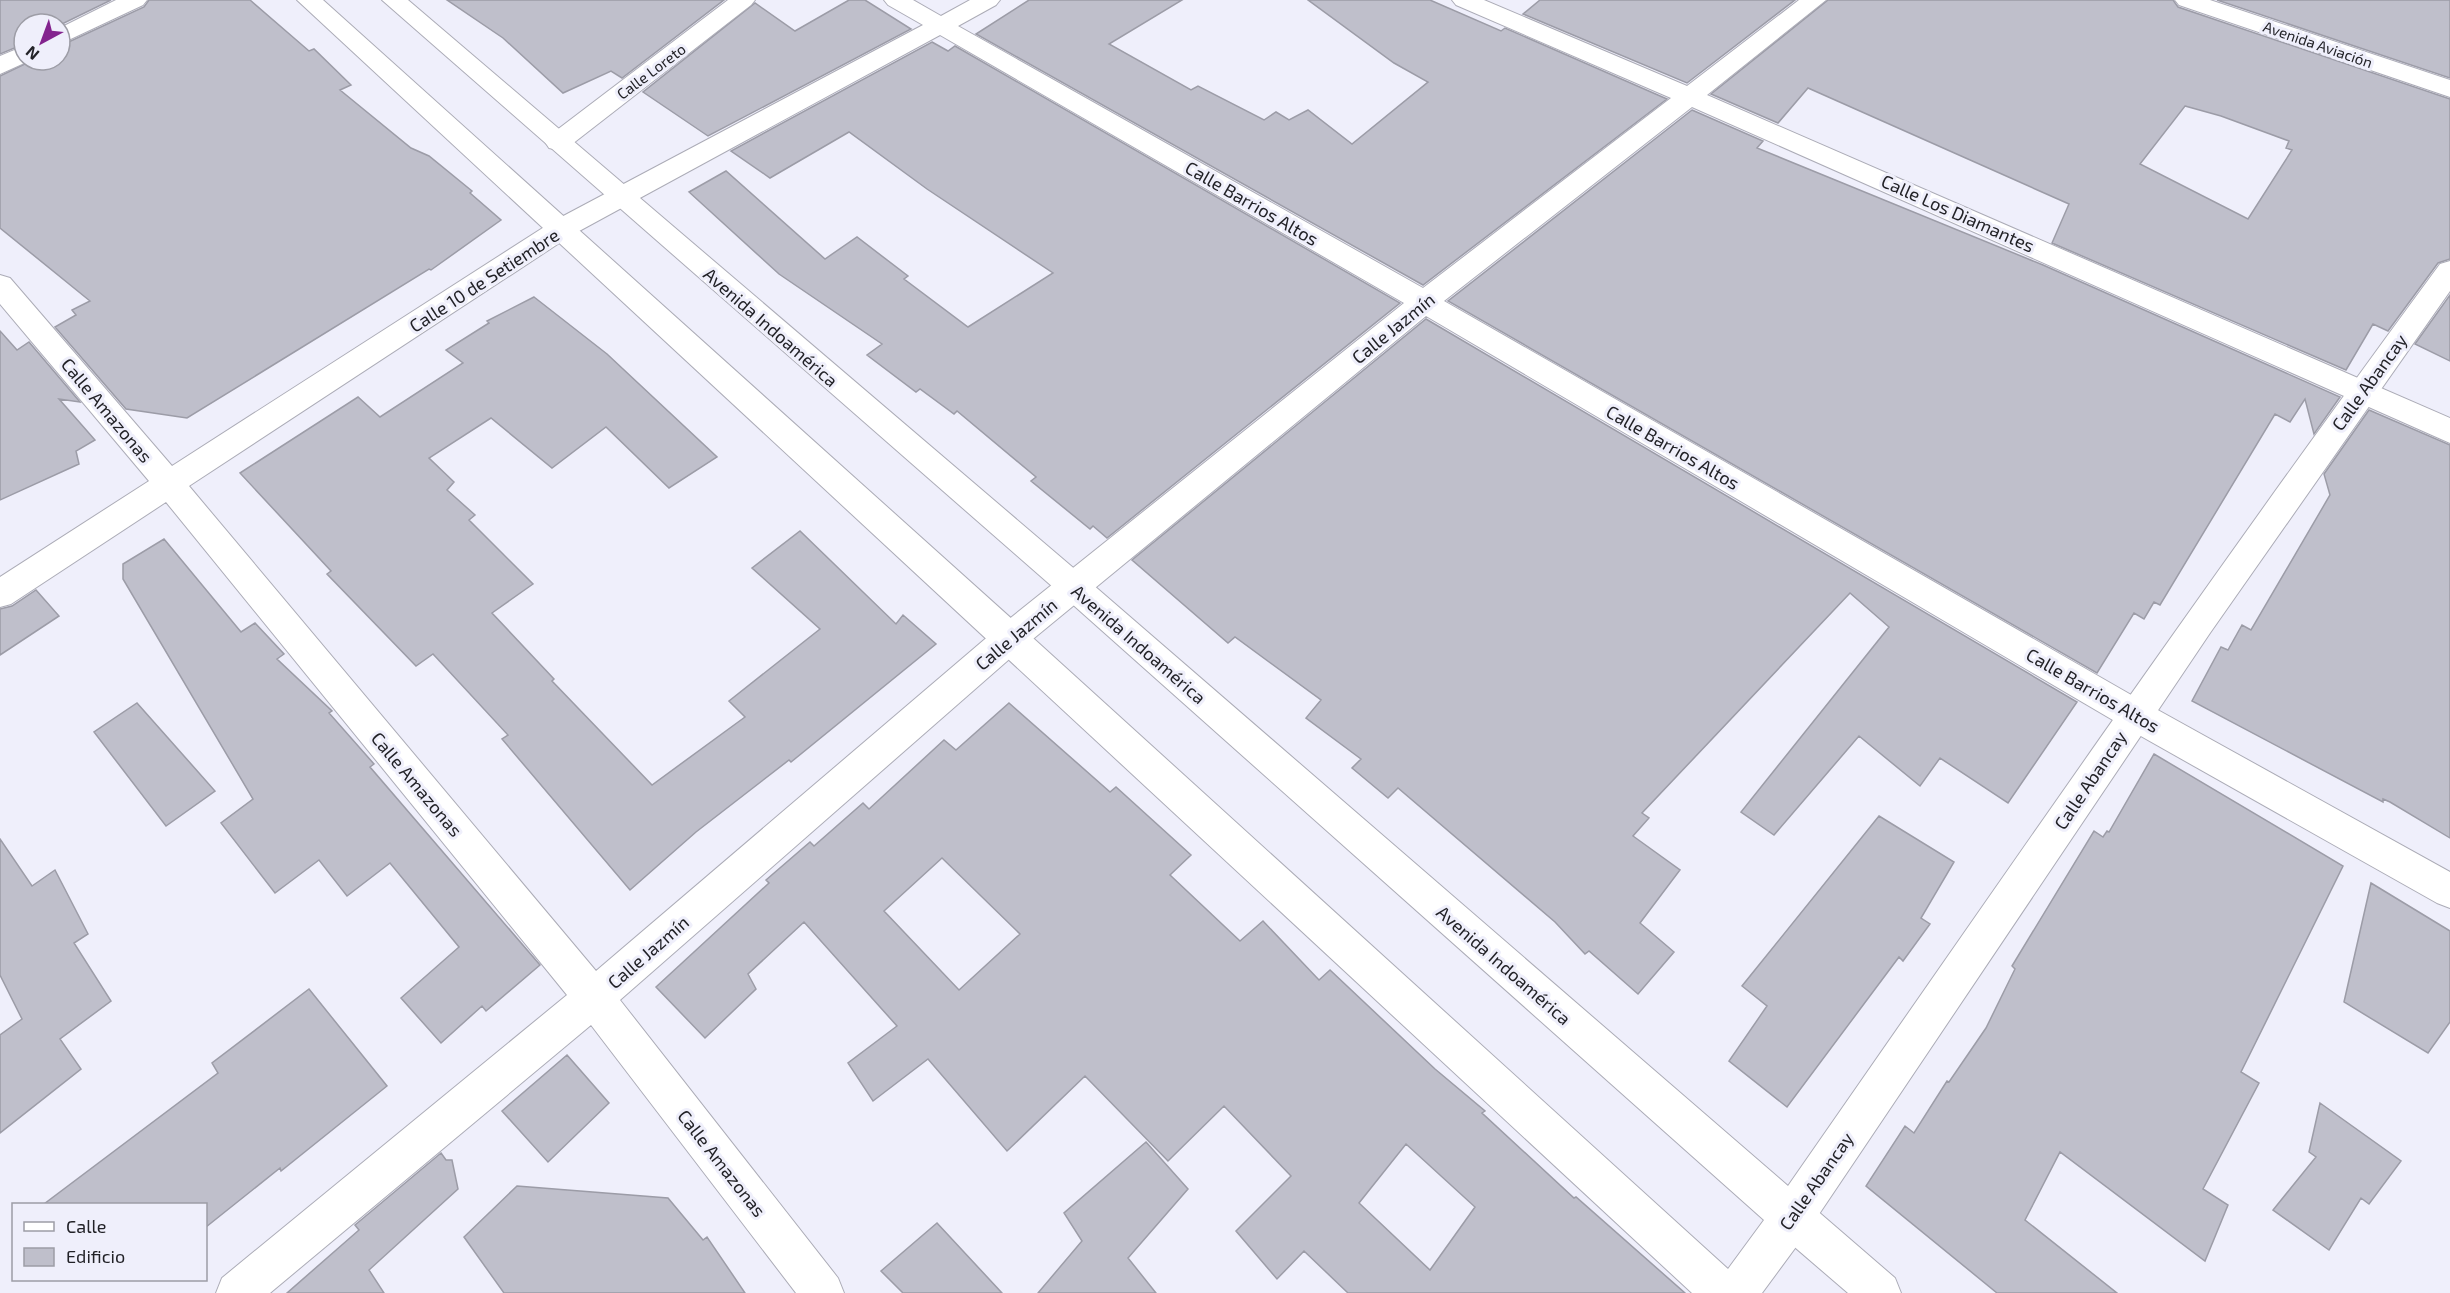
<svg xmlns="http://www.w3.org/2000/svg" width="2450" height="1293" font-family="'Exo 2',sans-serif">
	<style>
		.building { fill: #bfbfcb; stroke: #9c9ca7; stroke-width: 1.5; fill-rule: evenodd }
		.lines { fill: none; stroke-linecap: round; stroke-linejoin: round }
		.minor-casing { stroke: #acacb7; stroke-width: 2 }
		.tertiary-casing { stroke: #acacb7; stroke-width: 2 }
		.minor { fill: #fff; fill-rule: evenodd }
		.tertiary { fill: #fff; fill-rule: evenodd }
		.labels { text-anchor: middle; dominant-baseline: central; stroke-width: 6; stroke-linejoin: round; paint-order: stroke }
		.far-street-label { font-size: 15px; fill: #222227; stroke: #efeffb }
		.street-label { font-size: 18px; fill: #222227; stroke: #efeffb }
	</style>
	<rect width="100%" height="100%" fill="#efeffb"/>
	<!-- building -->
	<path class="building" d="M 0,0 L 111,0 L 60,25 L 24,24 L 24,44 L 0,54 Z
		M 149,0 L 250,0 L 309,51 L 314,49 L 351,85 L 340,90 L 411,148 L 429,156 L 472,191 L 470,193 L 501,220 L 431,270 L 429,269 L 187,418 L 126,409 L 55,327 L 76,315 L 72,310 L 90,301 L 0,228 L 0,76 L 33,60 L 60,60 L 60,46 L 144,7 Z
		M 447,0 L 724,0 L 622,78 L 611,71 L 563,93 L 503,38 Z
		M 849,0 L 865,0 L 911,29 L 708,136 L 643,92 L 755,3 L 795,31 Z
		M 1029,0 L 1182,0 L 1109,44 L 1191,90 L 1198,86 L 1264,120 L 1276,112 L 1289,120 L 1308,110 L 1352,144 L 1428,82 L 1394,63 L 1308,0 L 1430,0 L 1501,31 L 1505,28 L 1667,99 L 1423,285 L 976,34 Z
		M 1540,0 L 1795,0 L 1687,83 L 1523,14 Z
		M 1828,0 L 2173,0 L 2178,7 L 2450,99 L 2450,259 L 2438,263 L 2388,331 L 2373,324 L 2346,370 L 2052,243 L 2069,204 L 1808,88 L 1778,123 L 1711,94 ZM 2185,106 L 2221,116 L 2289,141 L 2286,148 L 2292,150 L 2248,219 L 2140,164 Z
		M 2217,0 L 2450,0 L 2450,78 Z
		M 932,42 L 948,51 L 955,46 L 1400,303 L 1107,538 L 1093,526 L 1090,529 L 1031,481 L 1036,477 L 957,411 L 954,414 L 920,389 L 916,392 L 867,355 L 882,344 L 779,274 L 689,192 L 726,171 L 825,259 L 857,237 L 908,276 L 904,279 L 968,327 L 1053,273 L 927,189 L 849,132 L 770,178 L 731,151 Z
		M 1692,110 L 1763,141 L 1757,148 L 2043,265 L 2340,397 L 2314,434 L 2305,399 L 2290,422 L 2275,414 L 2160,605 L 2154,602 L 2144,619 L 2134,613 L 2097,673 L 1448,301 Z
		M 2450,295 L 2450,361 L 2415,344 Z
		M 534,297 L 607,354 L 717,457 L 669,488 L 606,427 L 552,468 L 491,418 L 429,458 L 454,482 L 447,490 L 475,515 L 469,520 L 533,584 L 492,613 L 554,679 L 552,681 L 652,785 L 745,717 L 729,701 L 820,629 L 752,568 L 800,531 L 896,624 L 903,615 L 936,644 L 791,762 L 789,760 L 696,832 L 630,890 L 502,739 L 508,735 L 433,654 L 416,666 L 327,574 L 331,571 L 240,473 L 358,397 L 380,417 L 463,363 L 446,350 L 489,323 L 487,321 Z
		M 1426,319 L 2077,702 L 2008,803 L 1940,758 L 1920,786 L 1859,736 L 1774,835 L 1741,812 L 1889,627 L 1850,593 L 1642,813 L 1649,818 L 1633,836 L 1680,870 L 1640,923 L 1674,952 L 1638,994 L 1589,951 L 1585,954 L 1555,922 L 1398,788 L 1388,798 L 1352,768 L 1361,759 L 1306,718 L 1321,700 L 1235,637 L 1228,643 L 1132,560 Z
		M 0,331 L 17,350 L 29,342 L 80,402 L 59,399 L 95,440 L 76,451 L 79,464 L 0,500 Z
		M 2369,410 L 2450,445 L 2450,838 L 2390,802 L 2383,799 L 2383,802 L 2192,701 L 2221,647 L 2228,650 L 2242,625 L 2251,630 L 2330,495 L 2324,474 Z
		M 164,539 L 241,632 L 255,623 L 284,654 L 277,659 L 332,711 L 329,713 L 374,764 L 370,767 L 540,965 L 486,1011 L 482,1006 L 441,1043 L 401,998 L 459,947 L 390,863 L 347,896 L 319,860 L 275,893 L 221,823 L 253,799 L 123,579 L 123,564 Z
		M 36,590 L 59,616 L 0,655 L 0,609 L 12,606 Z
		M 137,703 L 215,791 L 166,826 L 94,732 Z
		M 1009,703 L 1110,792 L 1116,787 L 1191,855 L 1170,875 L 1240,941 L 1263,921 L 1319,980 L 1330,970 L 1435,1069 L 1485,1111 L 1482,1113 L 1574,1198 L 1576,1197 L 1685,1293 L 1348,1293 L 1304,1251 L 1277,1279 L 1236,1231 L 1291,1176 L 1224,1106 L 1168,1161 L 1085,1076 L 1007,1151 L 928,1059 L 873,1101 L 848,1063 L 897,1026 L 804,922 L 748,974 L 756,989 L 705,1038 L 656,987 L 769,883 L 766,880 L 810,842 L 814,846 L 863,803 L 869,809 L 944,740 L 956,750 ZM 942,858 L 1020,934 L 959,990 L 884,911 ZM 1406,1144 L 1475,1207 L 1430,1270 L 1359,1203 Z
		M 2154,754 L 2343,866 L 2241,1072 L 2259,1083 L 2203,1189 L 2228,1205 L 2205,1261 L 2060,1152 L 2025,1220 L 2117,1293 L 1997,1293 L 1866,1186 L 1905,1126 L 1914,1133 L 1947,1081 L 1949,1082 L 1986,1028 L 2015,969 L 2012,966 L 2094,831 L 2103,837 L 2107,831 L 2109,832 Z
		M 1879,816 L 1954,862 L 1921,918 L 1930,924 L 1903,961 L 1899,957 L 1787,1107 L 1729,1061 L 1767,1006 L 1742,986 Z
		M 0,839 L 32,886 L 55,870 L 88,934 L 74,943 L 111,1001 L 60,1039 L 81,1069 L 0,1133 L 0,1035 L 22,1019 L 0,975 Z
		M 2371,883 L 2450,931 L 2450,1022 L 2428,1053 L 2344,1002 Z
		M 309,989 L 387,1086 L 281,1171 L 280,1168 L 206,1227 L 206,1204 L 44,1204 L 218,1073 L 212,1063 Z
		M 567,1055 L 609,1103 L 548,1162 L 502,1111 Z
		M 2320,1103 L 2401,1161 L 2369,1204 L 2361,1198 L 2329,1250 L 2273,1210 L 2316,1157 L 2309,1152 Z
		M 1146,1142 L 1188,1189 L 1128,1258 L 1156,1293 L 1038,1293 L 1082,1241 L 1064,1213 Z
		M 441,1153 L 446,1160 L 452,1160 L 458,1189 L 369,1270 L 384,1293 L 287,1293 L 359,1230 L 355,1225 Z
		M 517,1186 L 668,1198 L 703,1240 L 707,1237 L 745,1293 L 504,1293 L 464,1237 Z
		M 937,1223 L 1002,1293 L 903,1293 L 881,1271 Z"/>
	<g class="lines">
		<defs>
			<path id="minor" d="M 116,0 L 147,0 L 143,5 L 60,44 L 60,28 Z
				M 728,0 L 755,0 L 751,5 L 567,148 L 558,150 L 549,148 L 545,142 L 549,136 Z
				M 884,0 L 913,0 L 941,16 L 970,0 L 1000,0 L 996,5 L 958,26 L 1423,288 L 1671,98 L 1456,5 L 1452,0 L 1484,0 L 1687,86 L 1799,0 L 1826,0 L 1707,95 L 2450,418 L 2450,443 L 1692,107 L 1444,301 L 2147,704 L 2450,872 L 2450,908 L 2437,903 L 2123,726 L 1426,316 L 1022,648 L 620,1000 L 838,1278 L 844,1293 L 796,1293 L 591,1025 L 270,1293 L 216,1293 L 222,1278 L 567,995 L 166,502 L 11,604 L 0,607 L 0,577 L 149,481 L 0,304 L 0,275 L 10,278 L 172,466 L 552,222 L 923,25 L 888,5 ZM 940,35 L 1404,303 L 998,628 L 596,971 L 189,486 L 570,236 Z
				M 2175,0 L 2210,0 L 2450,80 L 2450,97 L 2179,5 Z
				M 24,46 L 24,60 L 31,60 L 0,74 L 0,56 Z
				M 1792,1196 L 1807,1202 L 1895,1278 L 1901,1293 L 1848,1293 L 1777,1232 L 1771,1217 L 1777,1202 Z"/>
			<path id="tertiary" d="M 297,0 L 323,0 L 1022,628 L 1728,1269 L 1764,1220 L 1062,595 L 382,0 L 408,0 L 1084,577 L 1788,1186 C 2003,877 2217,567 2440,264 L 2450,261 L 2450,291 L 2210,633 L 1807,1232 L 1762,1293 L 1692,1293 Z"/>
		</defs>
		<!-- minor casing -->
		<use href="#minor" class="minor-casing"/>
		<!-- tertiary casing -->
		<use href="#tertiary" class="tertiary-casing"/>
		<!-- minor -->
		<use href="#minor" class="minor"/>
		<!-- tertiary -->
		<use href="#tertiary" class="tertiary"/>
	</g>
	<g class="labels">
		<!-- far-street labels -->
		<g class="far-street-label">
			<text transform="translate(2318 44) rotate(19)">Avenida Aviación</text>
			<text transform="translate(651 71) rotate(-37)">Calle Loreto</text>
		</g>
		<!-- street labels -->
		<g class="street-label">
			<text transform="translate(1252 203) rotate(30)">Calle Barrios Altos</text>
			<text transform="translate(1958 213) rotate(24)">Calle Los Diamantes</text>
			<text transform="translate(484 280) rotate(-33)">Calle 10 de Setiembre</text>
			<text transform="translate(771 327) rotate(41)">Avenida Indoamérica</text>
			<text transform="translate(1393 328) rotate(-39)">Calle Jazmín</text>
			<text transform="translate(2369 382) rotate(-54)">Calle Abancay</text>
			<text transform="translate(107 410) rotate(50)">Calle Amazonas</text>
			<text transform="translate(1673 447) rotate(30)">Calle Barrios Altos</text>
			<text transform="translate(1016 634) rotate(-40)">Calle Jazmín</text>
			<text transform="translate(1139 644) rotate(41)">Avenida Indoamérica</text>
			<text transform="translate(2093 690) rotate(30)">Calle Barrios Altos</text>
			<text transform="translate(2090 780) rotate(-56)">Calle Abancay</text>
			<text transform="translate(417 784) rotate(50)">Calle Amazonas</text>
			<text transform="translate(648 952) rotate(-41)">Calle Jazmín</text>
			<text transform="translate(1504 965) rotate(41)">Avenida Indoamérica</text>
			<text transform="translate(722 1163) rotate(52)">Calle Amazonas</text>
			<text transform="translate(1816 1181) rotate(-55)">Calle Abancay</text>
		</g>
	</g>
	<!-- legend -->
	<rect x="12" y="1203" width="195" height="78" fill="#efeffb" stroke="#9d9da6" stroke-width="1.5"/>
	<rect x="24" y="1222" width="30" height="9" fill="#ffffff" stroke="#9d9da6" stroke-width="1.5"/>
	<text x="66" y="1233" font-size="18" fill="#222227">Calle</text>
	<rect x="24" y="1248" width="30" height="18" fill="#bfbfcb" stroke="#9d9da6" stroke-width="1.5"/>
	<text x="66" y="1263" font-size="18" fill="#222227">Edificio</text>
	<!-- north arrow -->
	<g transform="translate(42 42) rotate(221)"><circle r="28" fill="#efeffb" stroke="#9d9da6" stroke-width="1.5"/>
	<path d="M0-4.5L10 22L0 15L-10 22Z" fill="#83238e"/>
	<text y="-9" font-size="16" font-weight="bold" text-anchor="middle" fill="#222227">N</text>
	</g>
</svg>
